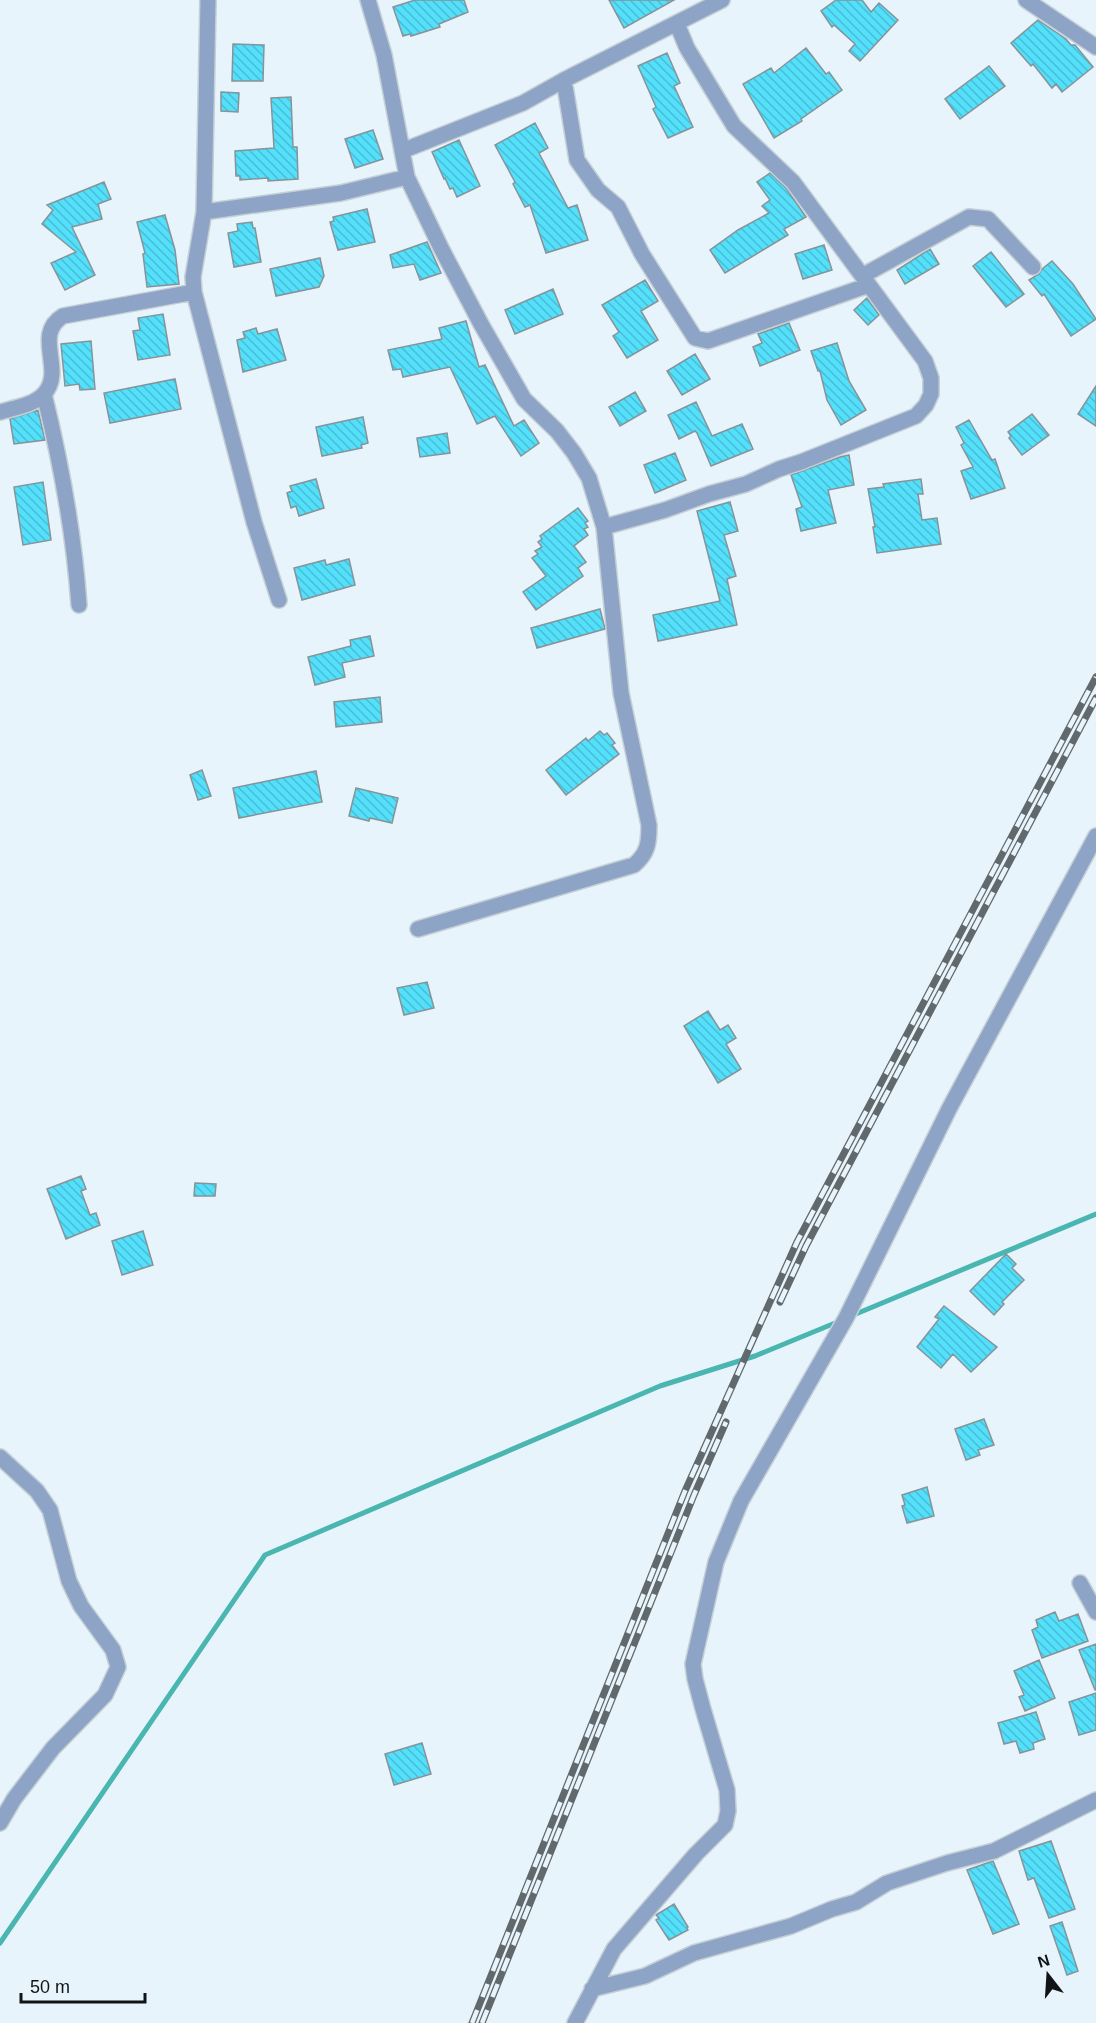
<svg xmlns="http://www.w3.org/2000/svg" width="1096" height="2023" font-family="Helvetica,sans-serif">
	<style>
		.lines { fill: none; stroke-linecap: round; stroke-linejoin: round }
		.stream { stroke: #49b6b1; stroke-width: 5 }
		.building { fill: url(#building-back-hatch); stroke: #869397; stroke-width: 1.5 }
		.minor-casing { stroke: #c5d0d6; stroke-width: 18 }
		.minor { stroke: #8ea4c6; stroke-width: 15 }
		.rail-casing { stroke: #62696d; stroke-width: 7 }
		.rail { stroke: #e8f4fb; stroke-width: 4.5; stroke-dasharray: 14; stroke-linecap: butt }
	</style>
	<defs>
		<pattern id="building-back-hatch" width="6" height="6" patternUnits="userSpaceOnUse" patternTransform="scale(1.5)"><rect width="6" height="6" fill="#54dffb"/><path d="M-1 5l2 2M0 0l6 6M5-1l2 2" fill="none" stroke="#48bed6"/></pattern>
	</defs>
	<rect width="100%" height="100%" fill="#e8f4fb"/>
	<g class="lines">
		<!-- stream -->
		<path class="stream" d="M 851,1316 L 1096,1214
			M 0,1943 L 265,1555 L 660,1386 L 755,1356 L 840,1321"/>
	</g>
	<!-- building -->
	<path class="building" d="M 415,0 L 464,0 L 468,12 L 439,24 L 440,27 L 411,36 L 410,34 L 403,36 L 393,7 Z
		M 609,0 L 674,0 L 624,28 Z
		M 836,0 L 862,0 L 871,12 L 879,3 L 898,20 L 860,61 L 849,51 L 855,44 L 834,25 L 832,27 L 821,11 Z
		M 1038,20 L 1066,39 L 1071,45 L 1075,45 L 1093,67 L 1062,92 L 1056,84 L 1052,88 L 1033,64 L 1031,66 L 1011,43 Z
		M 233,44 L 264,45 L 263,81 L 232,81 Z
		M 806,48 L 826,74 L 829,72 L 842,90 L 801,119 L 802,121 L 774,138 L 743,84 L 771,68 L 774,73 Z
		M 667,53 L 680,83 L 674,86 L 693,127 L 668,138 L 653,109 L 656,107 L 638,66 Z
		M 989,66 L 1005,86 L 960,119 L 945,99 Z
		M 221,92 L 239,93 L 238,112 L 221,111 Z
		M 291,97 L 293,147 L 297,147 L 298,179 L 268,181 L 268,178 L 240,180 L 240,176 L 236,176 L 235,151 L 274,148 L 271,98 Z
		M 535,123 L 548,148 L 539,153 L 568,208 L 577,205 L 588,240 L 546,253 L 530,205 L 525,207 L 513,184 L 515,182 L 495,145 Z
		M 373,130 L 383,159 L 355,168 L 345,139 Z
		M 459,140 L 480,186 L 457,197 L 453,188 L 450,189 L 445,178 L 444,179 L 432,152 Z
		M 770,173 L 786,188 L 806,217 L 784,229 L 788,235 L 725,273 L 710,250 L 738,230 L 769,213 L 762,206 L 770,200 L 757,182 Z
		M 104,182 L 111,199 L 98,204 L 102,219 L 72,227 L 95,275 L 65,290 L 51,263 L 76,252 L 42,224 L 53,210 L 47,205 Z
		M 367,209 L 375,242 L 338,250 L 330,222 L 334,221 L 333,217 Z
		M 165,215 L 175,250 L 179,284 L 147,287 L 143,254 L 145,253 L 137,222 Z
		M 252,222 L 253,228 L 255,228 L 261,262 L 234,267 L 228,233 L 238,231 L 237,224 Z
		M 427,242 L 441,273 L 420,280 L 414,264 L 393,268 L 390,255 Z
		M 824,245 L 832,270 L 803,279 L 795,254 Z
		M 930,249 L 939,264 L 905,284 L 897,270 Z
		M 991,252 L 1024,294 L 1006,307 L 973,266 Z
		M 320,258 L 324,276 L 319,287 L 276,296 L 270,269 Z
		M 1052,261 L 1073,284 L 1096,319 L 1071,336 L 1044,294 L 1042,296 L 1029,280 L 1039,274 L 1042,269 Z
		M 645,280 L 658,301 L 641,311 L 658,340 L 627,358 L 613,336 L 619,332 L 602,305 Z
		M 553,289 L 563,314 L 515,334 L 505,310 Z
		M 867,298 L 879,315 L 868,325 L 854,310 Z
		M 163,314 L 170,355 L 138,360 L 133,331 L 140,330 L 138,318 Z
		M 466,321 L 479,367 L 485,365 L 514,426 L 524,420 L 539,443 L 521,456 L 495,416 L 477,424 L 450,367 L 403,377 L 401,369 L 393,370 L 388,350 L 442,339 L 439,328 Z
		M 789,323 L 800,350 L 760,366 L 753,347 L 762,343 L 758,334 Z
		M 256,328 L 258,334 L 277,329 L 286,360 L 243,372 L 237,340 L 245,338 L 243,332 Z
		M 91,341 L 95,389 L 80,390 L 79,384 L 65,386 L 61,344 Z
		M 837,343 L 849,381 L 866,410 L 841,425 L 827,400 L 820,371 L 818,371 L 811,351 Z
		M 695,354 L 710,379 L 682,395 L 667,371 Z
		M 175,379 L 181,409 L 110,423 L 104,393 Z
		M 1096,386 L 1096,426 L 1078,414 Z
		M 635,392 L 646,411 L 620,426 L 609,407 Z
		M 696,402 L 712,436 L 742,424 L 753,449 L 711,466 L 697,433 L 695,431 L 679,439 L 668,415 Z
		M 38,410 L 45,440 L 14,444 L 10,419 Z
		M 1032,414 L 1049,435 L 1022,455 L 1009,438 L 1011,436 L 1008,432 Z
		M 363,417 L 368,443 L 361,445 L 362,448 L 322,456 L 316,427 Z
		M 969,420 L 992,460 L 995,459 L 1005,488 L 971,499 L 961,471 L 973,467 L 961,445 L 964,443 L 956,427 Z
		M 447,433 L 450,453 L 420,457 L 417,438 Z
		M 675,453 L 686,480 L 655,493 L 644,465 Z
		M 849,455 L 854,485 L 828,490 L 836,523 L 801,531 L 796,509 L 802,507 L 791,475 L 840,457 Z
		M 316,479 L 324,508 L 299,516 L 296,506 L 291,508 L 287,493 L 292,491 L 290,486 Z
		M 921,479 L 923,494 L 918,494 L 922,520 L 937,518 L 941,544 L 877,553 L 873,527 L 875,527 L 868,489 L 884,487 L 883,484 Z
		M 43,482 L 51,540 L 23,545 L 14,487 Z
		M 730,502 L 738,531 L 724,535 L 736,576 L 727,579 L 737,625 L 658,641 L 653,615 L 720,601 L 697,511 Z
		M 578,508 L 588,521 L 585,523 L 588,527 L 584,529 L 588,535 L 574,546 L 586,562 L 578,568 L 583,576 L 536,610 L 523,592 L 546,576 L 532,558 L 538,554 L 535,551 L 542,547 L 538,542 L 542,539 L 540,536 Z
		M 349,559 L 355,585 L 302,600 L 294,568 L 325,560 L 326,565 Z
		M 600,609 L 605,629 L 537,648 L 531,628 Z
		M 370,636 L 374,656 L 342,663 L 345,677 L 315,685 L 308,657 L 351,646 L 350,640 Z
		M 380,697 L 382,722 L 336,727 L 334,702 Z
		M 600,731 L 604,735 L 607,733 L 615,743 L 612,745 L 619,754 L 566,795 L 546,770 L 586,738 L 588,741 Z
		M 202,770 L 211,796 L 198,800 L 190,775 Z
		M 316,771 L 322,802 L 239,818 L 233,788 Z
		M 356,788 L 398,798 L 392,823 L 370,818 L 369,821 L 349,816 Z
		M 427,982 L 434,1008 L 404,1015 L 397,988 Z
		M 708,1011 L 720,1030 L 728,1025 L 736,1038 L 726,1044 L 741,1069 L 718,1083 L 684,1026 Z
		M 81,1176 L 86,1189 L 81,1191 L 90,1215 L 96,1213 L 100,1225 L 66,1239 L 47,1189 Z
		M 195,1183 L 216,1184 L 215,1196 L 194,1196 Z
		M 143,1231 L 153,1265 L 122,1275 L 112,1241 Z
		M 1006,1254 L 1016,1264 L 1012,1268 L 1024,1280 L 1002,1302 L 1004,1304 L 994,1315 L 970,1291 Z
		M 944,1306 L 997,1347 L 971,1372 L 953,1354 L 941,1368 L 917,1347 L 939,1319 L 935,1317 Z
		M 984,1419 L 994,1445 L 978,1450 L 980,1455 L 966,1460 L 955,1429 Z
		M 927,1487 L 934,1516 L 907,1523 L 902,1506 L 905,1505 L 902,1495 Z
		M 1055,1612 L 1059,1621 L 1078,1614 L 1088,1641 L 1042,1658 L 1032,1630 L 1038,1627 L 1036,1620 Z
		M 1096,1644 L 1096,1690 L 1095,1690 L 1079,1650 Z
		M 1039,1660 L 1055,1698 L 1025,1711 L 1019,1697 L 1024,1695 L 1014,1671 Z
		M 1096,1693 L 1096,1730 L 1079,1735 L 1069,1702 Z
		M 1036,1712 L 1045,1739 L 1033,1743 L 1034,1749 L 1020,1753 L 1016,1741 L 1004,1744 L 998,1723 Z
		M 422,1743 L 431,1774 L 394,1785 L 385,1754 Z
		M 1051,1841 L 1075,1909 L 1049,1918 L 1034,1878 L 1028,1880 L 1019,1851 Z
		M 993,1861 L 1019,1924 L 993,1934 L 967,1870 Z
		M 674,1904 L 688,1927 L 687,1928 L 688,1930 L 669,1940 L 656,1920 L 659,1918 L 656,1915 Z
		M 1062,1922 L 1078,1971 L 1067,1975 L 1050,1926 Z"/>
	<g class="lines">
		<defs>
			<path id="minor" d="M 208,0 L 204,212 L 193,277 L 194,292 L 254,522 L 279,600
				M 368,0 L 384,55 L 407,177 L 441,248 L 481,324 L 524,399 L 557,431 L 574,453 L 589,478 L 604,527 L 621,693 L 649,825 C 649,843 648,853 634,865 L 418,929
				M 1026,0 L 1096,47
				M 564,80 L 577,160 L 598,190 L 618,207 L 642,254 L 695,338 L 708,341 L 869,285
				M 402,151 L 523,103 L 564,80 L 722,0
				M 204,212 L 341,193 L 407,177
				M 862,276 L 969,217 L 988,219 L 1033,267
				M 44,394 C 61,463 74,533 79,605
				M 0,412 C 14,408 34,405 44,394 C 66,370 32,335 63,316 L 194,292
				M 604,527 L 665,510 L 709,494 L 746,484 L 779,469 L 801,462 L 916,416 L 926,405 L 931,394 L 931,378 L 925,361 L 793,182 L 734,126 L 687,48 L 677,24
				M 0,1457 L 37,1491 L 50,1510 L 69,1581 L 81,1606 L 113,1650 L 118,1667 L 105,1695 L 53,1748 L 14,1799 L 0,1823
				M 1080,1583 L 1096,1612
				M 592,1989 L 645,1976 L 694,1953 L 791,1926 L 832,1909 L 856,1902 L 887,1883 L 947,1863 L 994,1851 L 1096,1800
				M 575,2023 L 614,1949 L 696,1854 L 725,1825 L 728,1811 L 727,1790 L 703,1709 L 695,1679 L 693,1664 L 716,1562 L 741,1501 L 846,1318 L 949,1109 L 1096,836"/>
		</defs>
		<!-- minor casing -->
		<use href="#minor" class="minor-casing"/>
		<!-- minor -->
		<use href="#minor" class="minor"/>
		<defs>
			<path id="rail" d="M 780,1302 L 806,1246 L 1096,698
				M 472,2023 L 685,1491 L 797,1242 L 1096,677
				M 482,2023 L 694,1495 L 726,1422"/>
		</defs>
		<!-- rail casing -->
		<use href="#rail" class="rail-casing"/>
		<!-- rail -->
		<use href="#rail" class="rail"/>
	</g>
	<!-- north arrow -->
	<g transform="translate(1048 1975) rotate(343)" stroke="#e8f4fb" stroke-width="4.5" paint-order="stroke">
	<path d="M0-4.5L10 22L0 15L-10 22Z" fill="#101416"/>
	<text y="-9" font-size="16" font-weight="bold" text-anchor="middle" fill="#101416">N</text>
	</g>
	<!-- scale -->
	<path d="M21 1993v9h124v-9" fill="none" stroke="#101416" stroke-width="3"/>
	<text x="30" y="1993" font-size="18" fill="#101416" stroke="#e8f4fb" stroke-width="4.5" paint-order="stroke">50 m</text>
</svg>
